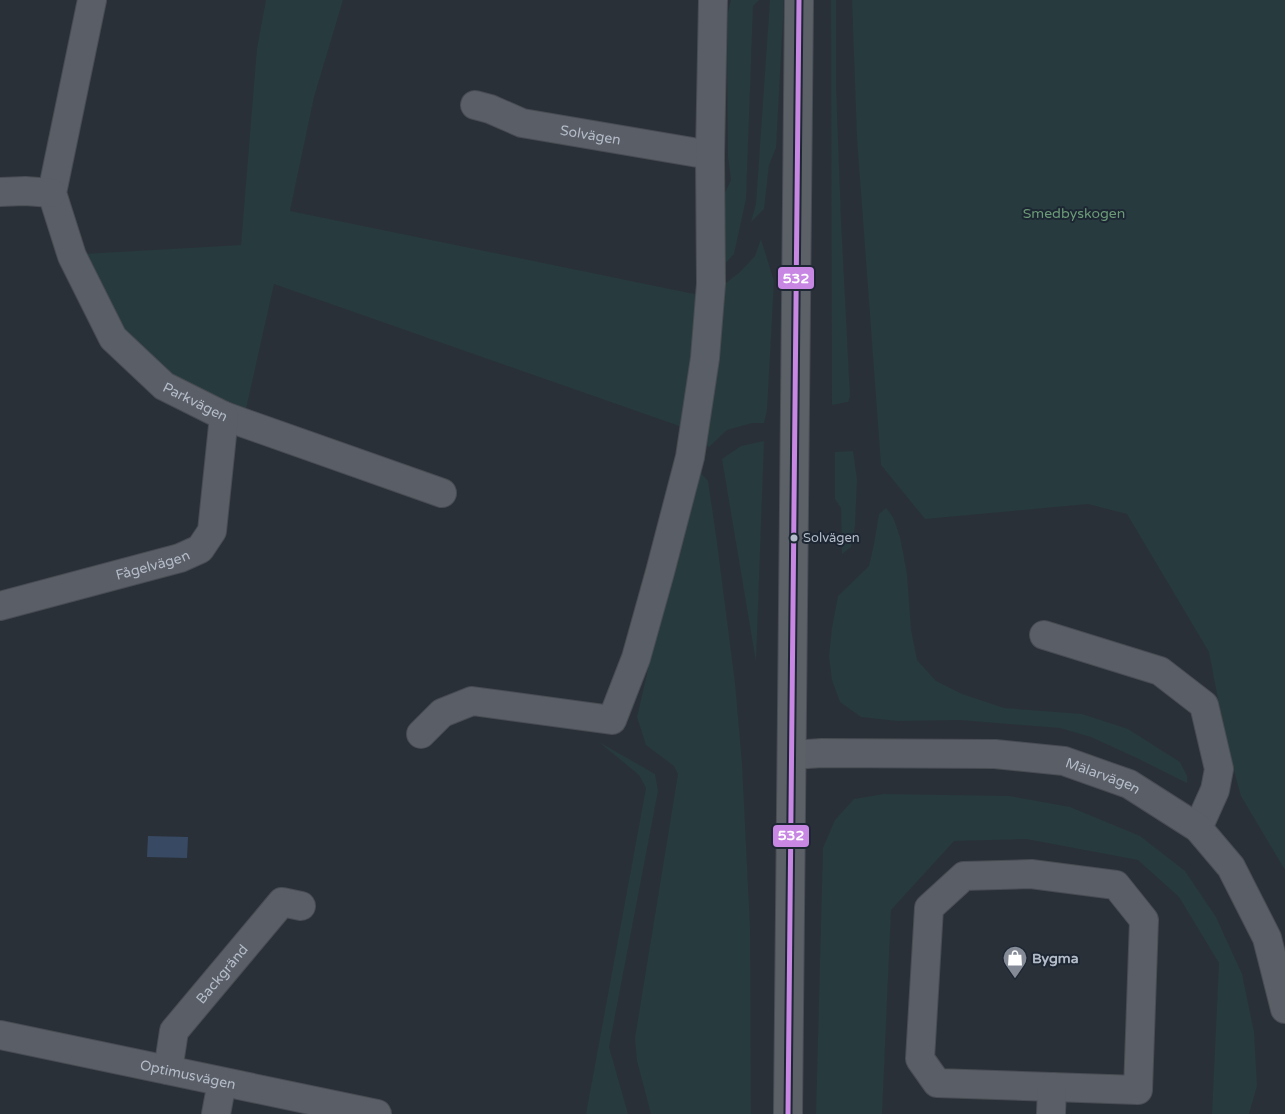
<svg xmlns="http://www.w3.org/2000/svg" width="1285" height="1114" font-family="'Varela Round',sans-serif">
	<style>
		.green { fill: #273a3e }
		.water { fill: #384963 }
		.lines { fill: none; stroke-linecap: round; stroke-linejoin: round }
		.minor-casing { stroke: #484c53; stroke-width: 30 }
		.major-casing { stroke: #484c55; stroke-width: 30 }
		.minor { stroke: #5a5e66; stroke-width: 28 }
		.major { stroke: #5c6168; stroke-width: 28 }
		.bus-1-casing { stroke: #1d2633; stroke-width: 9 }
		.bus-1 { stroke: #c787e3; stroke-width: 5 }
		.bus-dot { fill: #b4bcc9; stroke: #1d2633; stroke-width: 2 }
		.labels { text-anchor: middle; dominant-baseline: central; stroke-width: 4; stroke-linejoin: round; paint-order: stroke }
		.bus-label { font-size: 13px; fill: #b4bcc9; stroke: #1d2633; text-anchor: start }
		.street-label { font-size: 14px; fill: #b4bcc9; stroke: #1d2633 }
		.park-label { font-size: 14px; fill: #6b9a76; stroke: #1d2633 }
		.poi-label { font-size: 14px; font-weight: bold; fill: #b4bcc9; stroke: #1d2633; text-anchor: start }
		.line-badge { stroke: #1d2633; stroke-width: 2 }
		.badge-label { font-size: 14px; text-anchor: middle; font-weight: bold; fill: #fff }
	</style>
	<rect width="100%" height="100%" fill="#2a3038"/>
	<!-- green -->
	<path class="green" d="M 266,0 L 343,0 L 314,97 L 290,211 L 699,295 L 685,428 L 274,284 L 246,409 L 176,380 L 121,331 L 83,254 L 241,245 L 257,48 Z
		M 731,0 L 759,0 L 753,6 L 746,199 L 734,254 L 723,266 L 723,197 L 731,180 L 728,156 L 727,53 L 728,12 Z
		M 770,0 L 784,0 L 776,148 L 769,165 L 764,209 L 751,222 L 756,204 Z
		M 831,0 L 836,0 L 836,86 L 841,220 L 850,396 L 848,402 L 832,405 Z
		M 852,0 L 1285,0 L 1285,870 L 1241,796 L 1227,746 L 1209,652 L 1127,514 L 1088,504 L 925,519 L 881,465 L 857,138 Z
		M 761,239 L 774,281 L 767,410 L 764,423 L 752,423 L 727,430 L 709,447 L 699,441 L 718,289 L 740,272 L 755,256 Z
		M 764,441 L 756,662 L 722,459 L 741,446 Z
		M 853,451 L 857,480 L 855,526 L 851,547 L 842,554 L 841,508 L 835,499 L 835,452 Z
		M 701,473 L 708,481 L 716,535 L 735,683 L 742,763 L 750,927 L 751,1114 L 651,1114 L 637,1061 L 635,1038 L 678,774 L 674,766 L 646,745 L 637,717 L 687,501 L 694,479 Z
		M 886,508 L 893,517 L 900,537 L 907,574 L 911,630 L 917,660 L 936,681 L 962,694 L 1004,708 L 1082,714 L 1128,729 L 1180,762 L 1187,776 L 1187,783 L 1139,759 L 1091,737 L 1060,728 L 960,720 L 897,721 L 861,717 L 840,702 L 832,680 L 829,656 L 832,628 L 838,596 L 869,566 L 874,544 L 879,514 Z
		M 599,742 L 655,774 L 658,791 L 609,1047 L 628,1114 L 586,1114 L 646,788 L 639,775 Z
		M 884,794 L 1009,796 L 1070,807 L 1140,836 L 1185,871 L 1216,917 L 1242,974 L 1254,1032 L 1257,1086 L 1249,1114 L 1212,1114 L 1219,963 L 1179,897 L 1138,860 L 1026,839 L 954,841 L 891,910 L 882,1114 L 816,1114 L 823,848 L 835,820 L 854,799 Z"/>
	<!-- water -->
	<path class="water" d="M 148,836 L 188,837 L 187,858 L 147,857 Z"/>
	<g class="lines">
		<defs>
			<g id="minor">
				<path id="s1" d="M 92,0 L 52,193 L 72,256 L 113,338 L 164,386 L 224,416 L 442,493"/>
				<path id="s2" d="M 475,105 L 490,109 L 522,123 L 710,155"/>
				<path d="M 0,192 L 25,191 L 52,193"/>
				<path id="s3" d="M 0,606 L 180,558 L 200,549 L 212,531 L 224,416"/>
				<path d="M 1044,635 L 1160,671 L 1204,705 L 1219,769 L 1215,790 L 1198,828"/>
				<path d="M 421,734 L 442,713 L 472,701 L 612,720 L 636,658 L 660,572 L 690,457 L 705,358 L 711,284 L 710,155 L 713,0"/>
				<path id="s4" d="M 792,755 L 822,753 L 995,754 L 1064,761 L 1129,784 L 1198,828 L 1231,867 L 1267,938 L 1285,1009"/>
				<path d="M 1031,874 L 1116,885 L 1144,920 L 1138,1090 L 937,1083 L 920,1059 L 929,908 L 964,876 Z"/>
				<path id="s5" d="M 0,1035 L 377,1114"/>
				<path id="s6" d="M 168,1070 L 174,1031 L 282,902 L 301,906"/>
				<path d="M 216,1114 L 222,1082"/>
				<path d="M 1051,1114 L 1052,1087"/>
			</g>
			<path id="major" d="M 788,1114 L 799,0"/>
		</defs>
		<!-- minor casing -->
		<use href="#minor" class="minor-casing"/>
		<!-- major casing -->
		<use href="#major" class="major-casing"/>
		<!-- minor -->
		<use href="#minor" class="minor"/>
		<!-- major -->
		<use href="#major" class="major"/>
		<defs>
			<path id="bus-1" d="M 788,1114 L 799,0"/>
		</defs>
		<!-- bus-1 casing -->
		<use href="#bus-1" class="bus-1-casing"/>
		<!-- bus-1 -->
		<use href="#bus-1" class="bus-1"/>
	</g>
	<!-- icons -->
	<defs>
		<symbol id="shop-pin" viewBox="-11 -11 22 30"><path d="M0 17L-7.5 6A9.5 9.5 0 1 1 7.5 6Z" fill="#848b96" stroke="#1d2633"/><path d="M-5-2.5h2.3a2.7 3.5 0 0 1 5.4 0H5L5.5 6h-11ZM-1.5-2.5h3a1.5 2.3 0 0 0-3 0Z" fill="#fff"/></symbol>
	</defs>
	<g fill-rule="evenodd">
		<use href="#shop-pin" x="1001" y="944" width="28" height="38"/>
	</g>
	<!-- markers -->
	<circle class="bus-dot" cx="794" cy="538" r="4.5"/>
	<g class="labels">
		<!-- bus labels -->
		<g class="bus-label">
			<text x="803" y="538">Solvägen</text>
		</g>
		<!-- street labels -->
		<g class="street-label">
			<text stroke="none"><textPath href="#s2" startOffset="120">Solvägen</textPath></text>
			<text stroke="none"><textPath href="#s1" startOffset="460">Parkvägen</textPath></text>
			<text stroke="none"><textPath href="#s3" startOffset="158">Fågelvägen</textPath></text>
			<text stroke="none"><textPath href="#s4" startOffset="314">Mälarvägen</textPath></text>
			<text stroke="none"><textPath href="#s6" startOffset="114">Backgränd</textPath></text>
			<text stroke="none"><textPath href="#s5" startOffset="192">Optimusvägen</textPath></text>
		</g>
		<!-- park labels -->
		<g class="park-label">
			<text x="1074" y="213">Smedbyskogen</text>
		</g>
		<!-- poi labels -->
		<g class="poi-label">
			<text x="1032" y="958">Bygma</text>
		</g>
	</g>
	<g class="line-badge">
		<rect x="777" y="266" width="38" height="24" rx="5" fill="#c787e3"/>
		<rect x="772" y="824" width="38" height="24" rx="5" fill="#c787e3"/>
	</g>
	<g class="badge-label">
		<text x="796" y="283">532</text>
		<text x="791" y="840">532</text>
	</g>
</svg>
